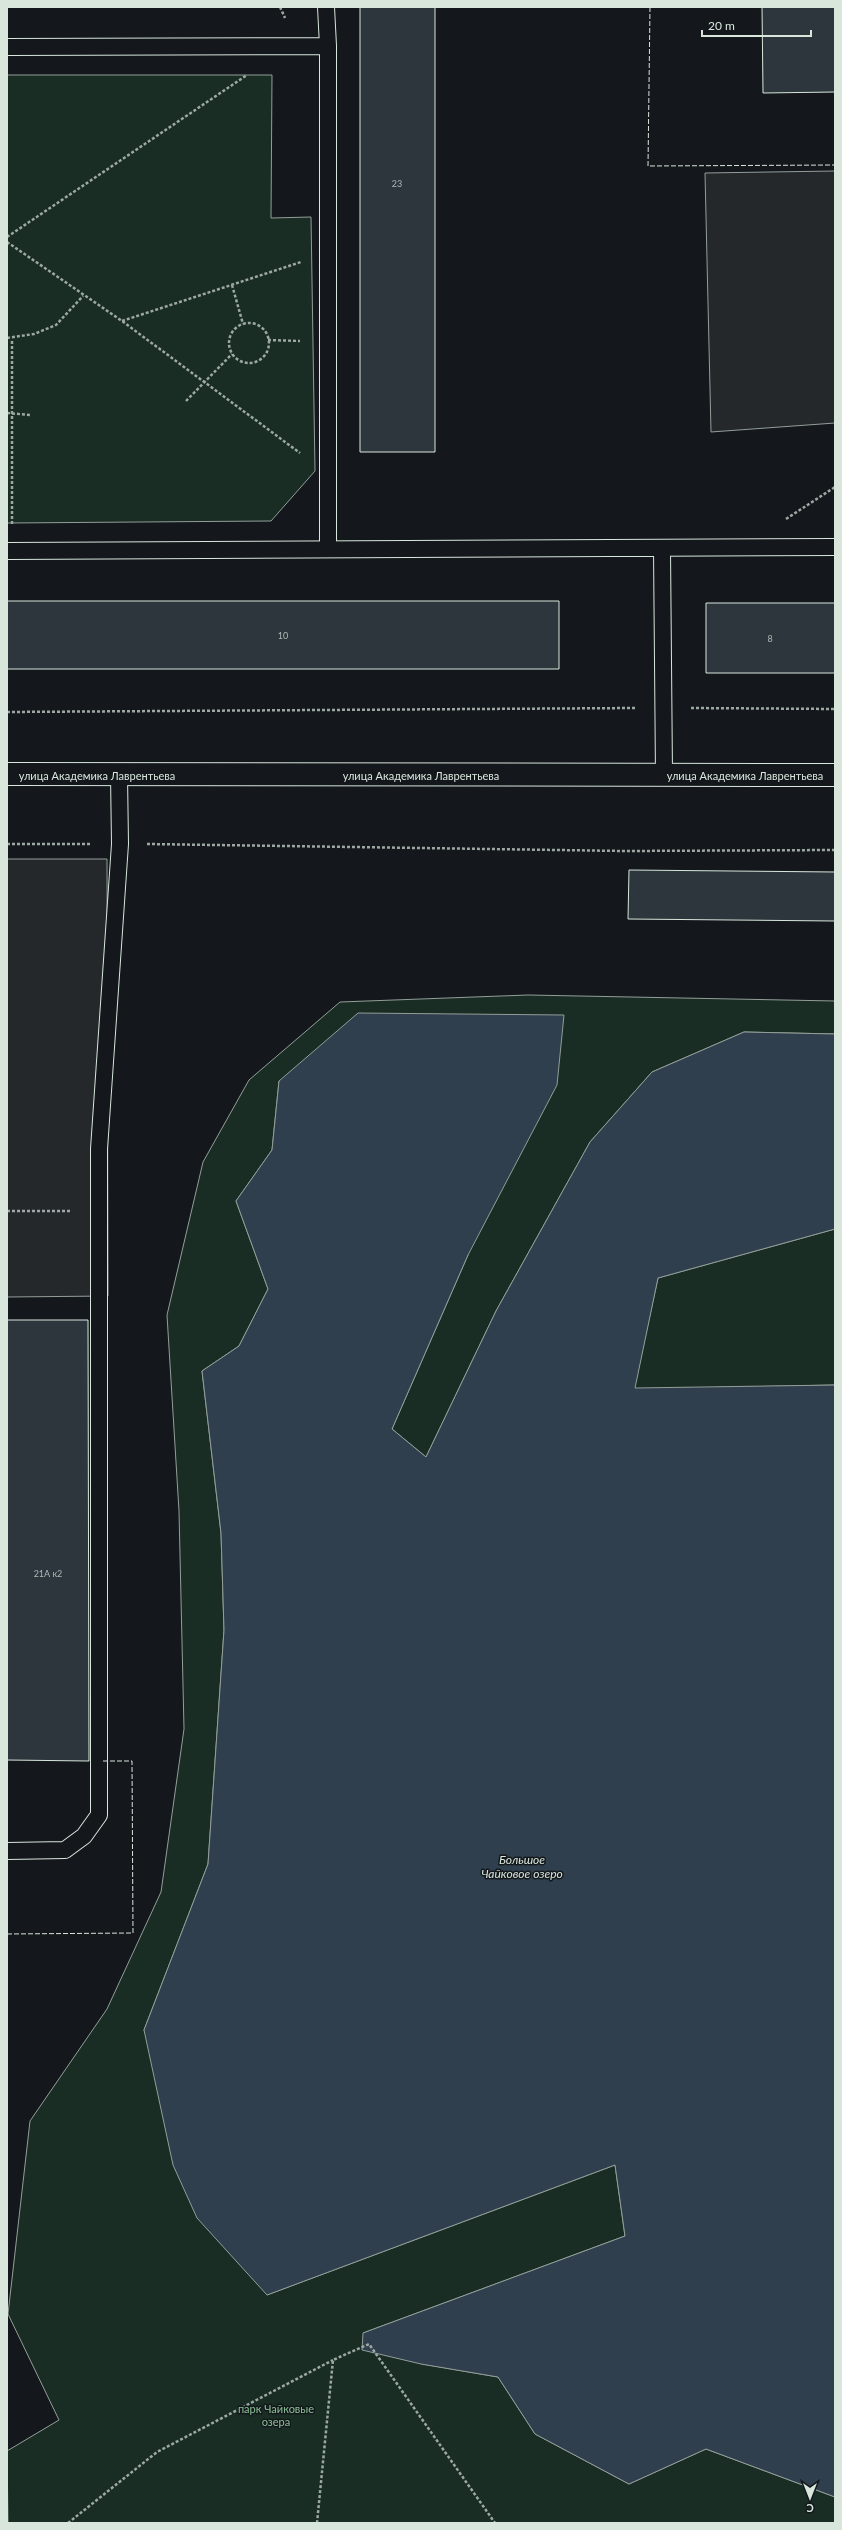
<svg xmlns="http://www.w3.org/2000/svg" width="842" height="2530" font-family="Lato,sans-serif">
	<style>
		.green { fill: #1a2d24; stroke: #939e99 }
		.parking { fill: #24282b; stroke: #939e99 }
		.water { fill: #2f3f4d; stroke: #939e99 }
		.building { fill: #2c363c; stroke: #d8e6dc }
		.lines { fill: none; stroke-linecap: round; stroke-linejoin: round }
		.service-casing { stroke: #d8e6dc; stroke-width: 18 }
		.minor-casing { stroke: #d8e6dc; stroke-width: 24 }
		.path { stroke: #9da8a2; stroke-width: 2.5; stroke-dasharray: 3 2; stroke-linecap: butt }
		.service { stroke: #14181c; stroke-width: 16 }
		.minor { stroke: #14181c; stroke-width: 22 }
		.fence { stroke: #d8e6dc; stroke-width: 1; stroke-dasharray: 5 2; stroke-linecap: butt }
		.labels { text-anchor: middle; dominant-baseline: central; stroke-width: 3; stroke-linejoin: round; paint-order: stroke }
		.number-label { font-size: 9px; fill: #adbab4 }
		.street-label { font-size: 11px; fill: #d8e6dc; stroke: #14181c }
		.park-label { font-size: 11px; fill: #8ac095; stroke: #14181c }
		.water-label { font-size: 12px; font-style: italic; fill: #d8e6dc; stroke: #14181c }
	</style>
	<rect width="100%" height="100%" fill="#14181c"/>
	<!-- green -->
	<path class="green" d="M 7,75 L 272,75 L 271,218 L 311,217 L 315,471 L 271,521 L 7,523 Z
		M 528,995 L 835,1001 L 835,1034 L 744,1032 L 652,1072 L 590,1142 L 496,1311 L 426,1457 L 392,1429 L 468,1255 L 279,1081 L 272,1150 L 236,1201 L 268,1289 L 239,1346 L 202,1371 L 221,1533 L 224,1630 L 208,1864 L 144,2030 L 267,2295 L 615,2165 L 625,2236 L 363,2333 L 422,2364 L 498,2377 L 535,2434 L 629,2484 L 706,2449 L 835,2497 L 835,2523 L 8,2523 L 7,2451 L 59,2420 L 8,2314 L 30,2121 L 107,2009 L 161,1892 L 184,1729 L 179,1511 L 167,1315 L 203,1162 L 249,1080 L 340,1002 Z
		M 835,1229 L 835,1385 L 634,1389 L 658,1278 Z"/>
	<!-- parking -->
	<path class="parking" d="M 835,171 L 835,423 L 711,432 L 705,173 Z
		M 7,859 L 107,859 L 108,1296 L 7,1297 Z"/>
	<!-- water -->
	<path class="water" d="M 358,1013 L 564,1015 L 557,1085 L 468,1255 L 392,1429 L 426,1457 L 496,1311 L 590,1142 L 652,1072 L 744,1032 L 835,1034 L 835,1229 L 658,1278 L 635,1388 L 835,1385 L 835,2497 L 706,2449 L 629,2484 L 535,2434 L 498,2377 L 421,2364 L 362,2350 L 363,2333 L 625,2236 L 615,2165 L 267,2295 L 197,2218 L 173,2165 L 144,2030 L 208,1864 L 224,1630 L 221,1533 L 202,1371 L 239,1346 L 268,1289 L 236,1201 L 272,1150 L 279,1081 Z"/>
	<!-- building -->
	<path class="building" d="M 360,7 L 435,7 L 435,452 L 360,452 Z
		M 762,7 L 835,7 L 835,92 L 763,93 Z
		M 7,601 L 559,601 L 559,669 L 7,669 Z
		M 706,603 L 835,603 L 835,673 L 706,673 Z
		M 629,870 L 835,872 L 835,921 L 628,919 Z
		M 7,1320 L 88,1320 L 89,1761 L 7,1760 Z"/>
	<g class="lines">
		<defs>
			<path id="service" d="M 326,7 L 328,46 L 328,548
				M 7,47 L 328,46
				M 662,549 L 664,775
				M 7,551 L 835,547
				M 7,1851 L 65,1850 L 84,1836 L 99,1815 L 99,1149 L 120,844 L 119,775"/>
			<path id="minor" d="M 7,774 L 835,775"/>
		</defs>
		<!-- service casing -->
		<use href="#service" class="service-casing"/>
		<!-- minor casing -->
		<use href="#minor" class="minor-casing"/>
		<!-- path -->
		<path class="path" d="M 280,7 L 285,18
			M 7,237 L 247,75
			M 7,242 L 122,321 L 300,453
			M 232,285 L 243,324
			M 122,321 L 301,262
			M229 343a20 20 0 1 1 40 0a20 20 0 1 1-40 0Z
			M 7,338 L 34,334 L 56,325 L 83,296
			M 268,340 L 300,341
			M 186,401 L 232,354
			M 7,413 L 30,415
			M 786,519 L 835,487
			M 12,524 L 12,339
			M 691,708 L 835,709
			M 7,712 L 636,708
			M 7,844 L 92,844
			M 147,844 L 625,851 L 835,850
			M 7,1211 L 72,1211
			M 68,2523 L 157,2452 L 333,2360
			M 317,2523 L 333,2360 L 369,2344 L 495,2523"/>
		<!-- service -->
		<use href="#service" class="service"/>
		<!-- minor -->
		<use href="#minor" class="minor"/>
		<!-- fence -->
		<path class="fence" d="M 650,7 L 648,166 L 835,165
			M 7,1934 L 133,1933 L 132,1761 L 103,1761
			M 7,2419 L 7,2451"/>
	</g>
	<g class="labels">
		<!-- number labels -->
		<g class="number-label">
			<text x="397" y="183">23</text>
			<text x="283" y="635">10</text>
			<text x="770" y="638">8</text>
			<text x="48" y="1573">21А к2</text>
		</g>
		<!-- street labels -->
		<g class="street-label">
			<text x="97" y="775">улица Академика Лаврентьева</text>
			<text x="421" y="775">улица Академика Лаврентьева</text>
			<text x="745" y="775">улица Академика Лаврентьева</text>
		</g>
		<!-- park labels -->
		<g class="park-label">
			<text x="276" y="2408">парк Чайковые<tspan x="276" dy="13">озера</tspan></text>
		</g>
		<!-- water labels -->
		<g class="water-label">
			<text x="522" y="1859">Большое<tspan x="522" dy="14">Чайковое озеро</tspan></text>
		</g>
	</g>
	<!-- border -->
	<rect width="842" height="2530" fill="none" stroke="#d8e6dc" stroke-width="16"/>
	<!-- north arrow -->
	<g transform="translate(810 2498) rotate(180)" stroke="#14181c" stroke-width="3" paint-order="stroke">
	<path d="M0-3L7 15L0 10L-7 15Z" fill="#d8e6dc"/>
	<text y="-6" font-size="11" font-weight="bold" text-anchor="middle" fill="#d8e6dc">С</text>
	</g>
	<!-- scale -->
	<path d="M702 30v6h109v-6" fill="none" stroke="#d8e6dc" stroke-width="2"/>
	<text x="708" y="30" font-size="12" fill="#d8e6dc" stroke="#14181c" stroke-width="3" paint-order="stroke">20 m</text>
</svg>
